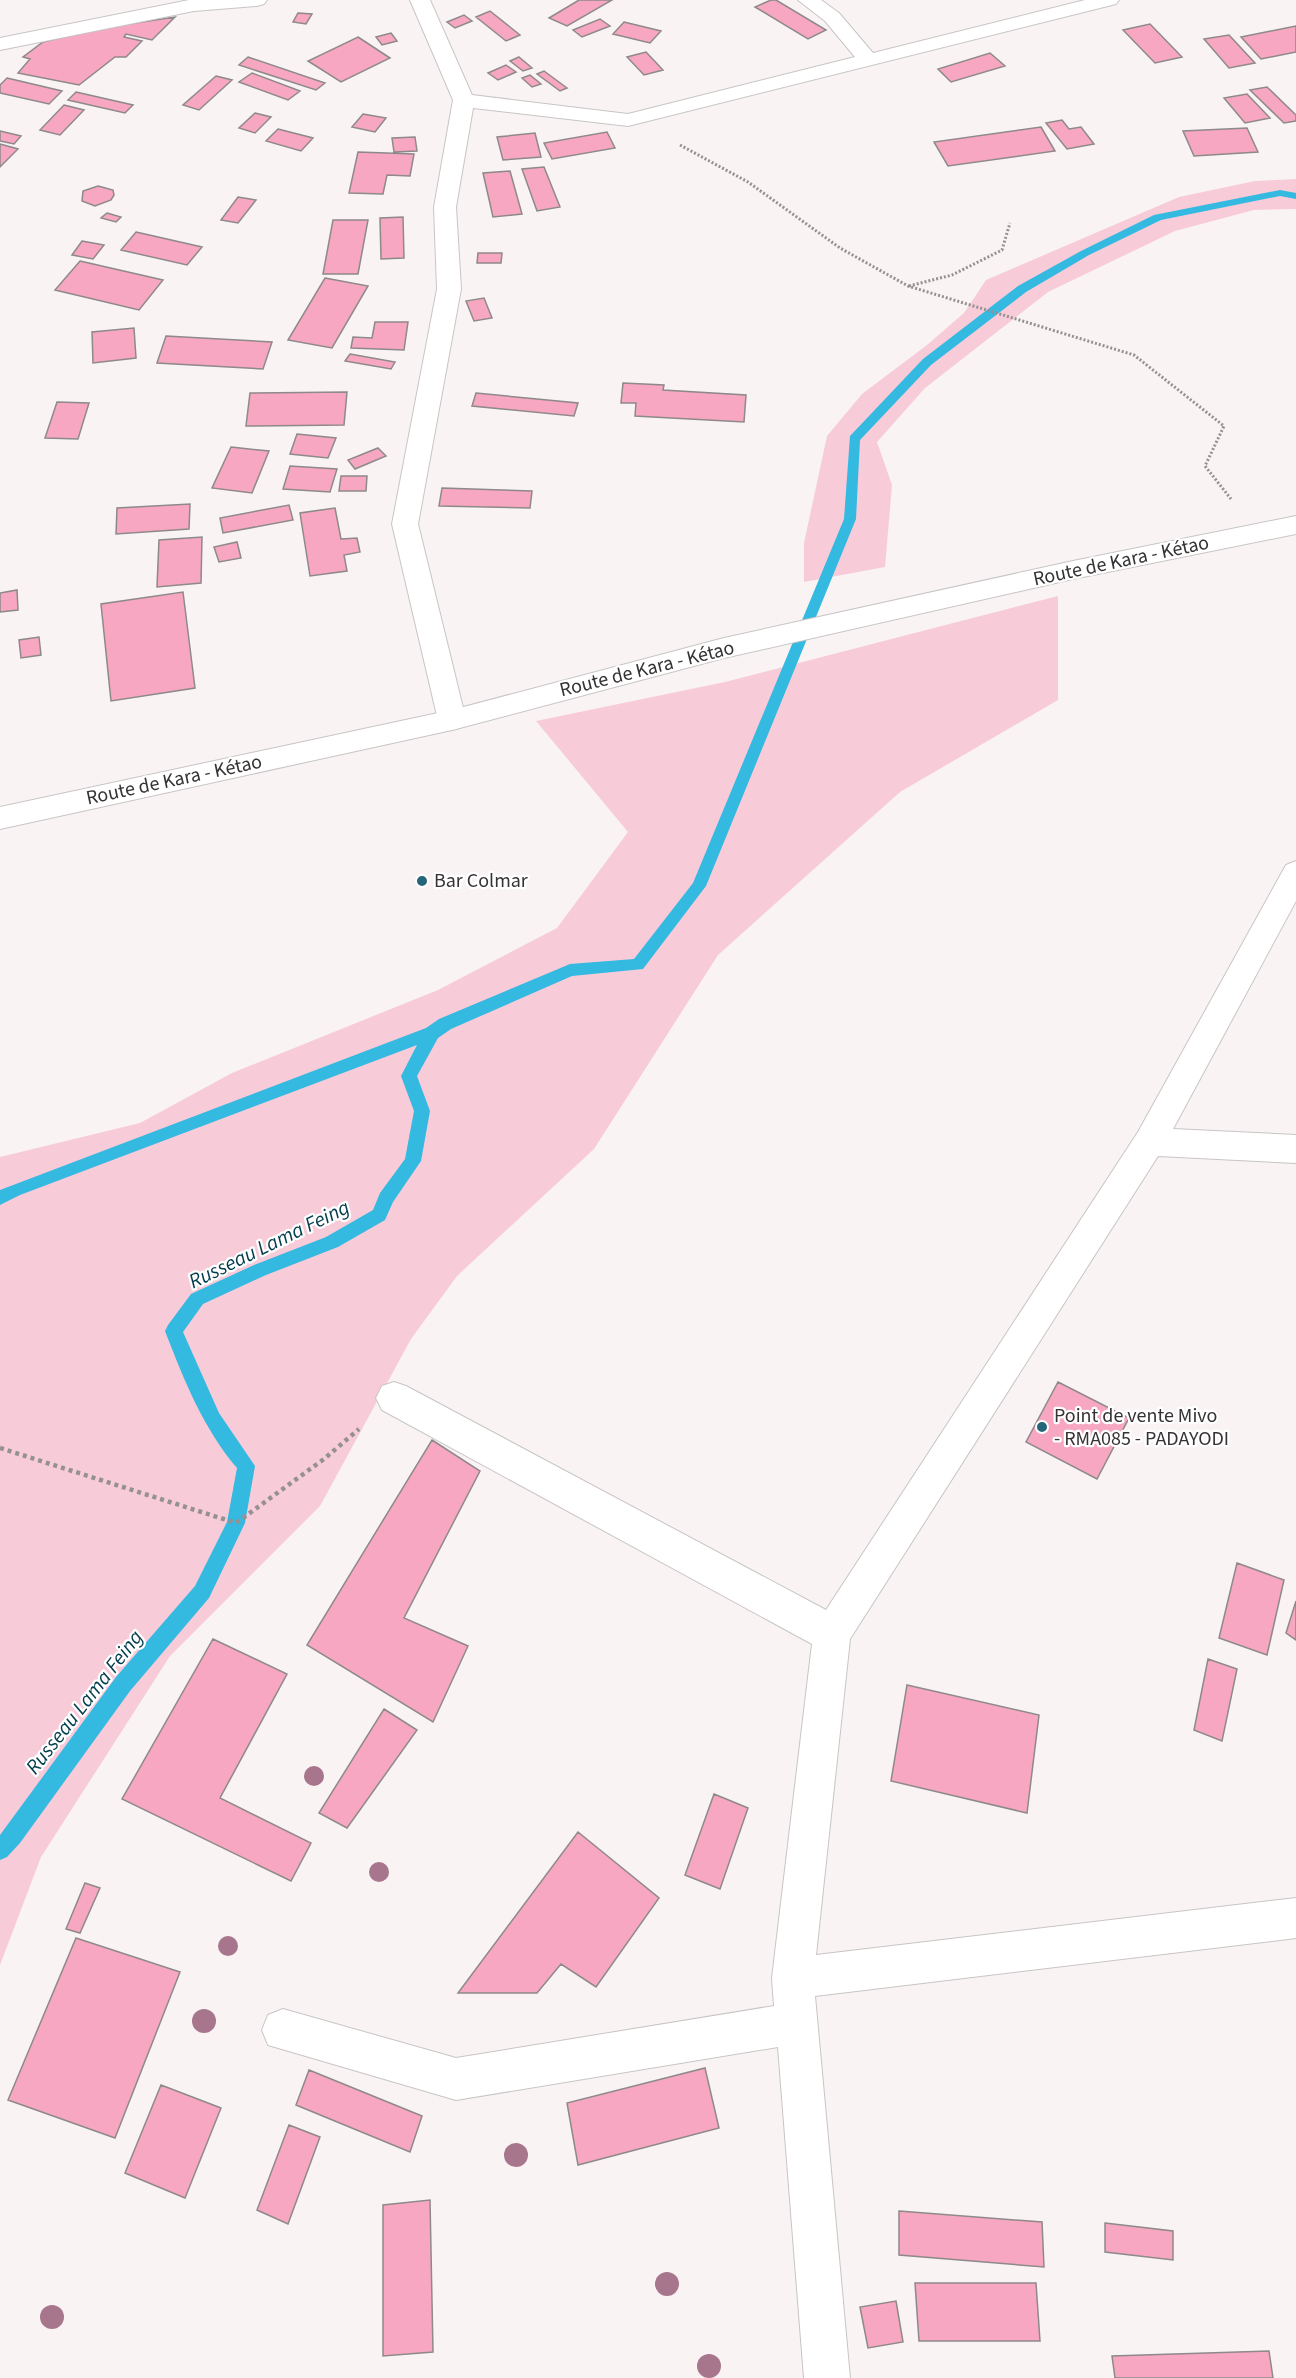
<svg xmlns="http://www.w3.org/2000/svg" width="1296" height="2378" font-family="'Source Sans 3',sans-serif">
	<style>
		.green { fill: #f8cbd9 }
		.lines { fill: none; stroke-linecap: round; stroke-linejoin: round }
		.stream { fill: #34b9e1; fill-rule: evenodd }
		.building { fill: #f7a7c1; stroke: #8e898a; stroke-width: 1.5 }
		.minor-casing { stroke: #c9c4c6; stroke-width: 2 }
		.major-casing { stroke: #c9c4c6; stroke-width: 2 }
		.path-far1 { stroke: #959192; stroke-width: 3; stroke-dasharray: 2 2; stroke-linecap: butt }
		.path { stroke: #959192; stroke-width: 4.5; stroke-dasharray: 4 4; stroke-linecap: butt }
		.minor { fill: #fff; fill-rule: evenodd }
		.major { fill: #fff; fill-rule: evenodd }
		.tree { fill: #a7758c }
		.poi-dot { fill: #25657a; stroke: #fff; stroke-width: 2 }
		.labels { text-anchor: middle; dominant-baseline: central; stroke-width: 4.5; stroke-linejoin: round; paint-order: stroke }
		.street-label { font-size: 20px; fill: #353333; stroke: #fff }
		.poi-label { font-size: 20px; fill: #353333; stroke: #fff; text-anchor: start }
		.water-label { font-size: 21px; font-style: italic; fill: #023d4d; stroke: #fff }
	</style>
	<rect width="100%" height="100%" fill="#f9f3f4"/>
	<!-- green -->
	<path class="green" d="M 1296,179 L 1296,209 L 1254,210 L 1175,231 L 1048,292 L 925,388 L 877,442 L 892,485 L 885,567 L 804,582 L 804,543 L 827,436 L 862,394 L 927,345 L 964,313 L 986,280 L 1179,197 L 1255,181 Z
		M 1058,596 L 1058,700 L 900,792 L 718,955 L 594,1149 L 457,1276 L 411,1339 L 320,1506 L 170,1656 L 41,1857 L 0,1965 L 0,1157 L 140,1123 L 232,1073 L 438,990 L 557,928 L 628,832 L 536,721 L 725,682 Z"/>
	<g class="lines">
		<!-- stream -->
		<path class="stream" d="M 1280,190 L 1296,193 L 1296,199 L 1280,196 L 1161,220 L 1089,255 L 1026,292 L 931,365 L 860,440 L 856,519 L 706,886 L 643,969 L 572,976 L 451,1029 L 438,1038 L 417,1076 L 430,1111 L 421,1161 L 393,1202 L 385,1220 L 338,1247 L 266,1275 L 203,1304 L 183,1332 L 219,1413 L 255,1466 L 245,1523 L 209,1598 L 130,1691 L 20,1843 L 7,1857 L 0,1860 L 0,1835 L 116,1677 L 195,1586 L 227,1522 L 237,1468 C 203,1428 184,1380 165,1331 L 168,1325 L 191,1294 L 254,1265 L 326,1237 L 373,1210 L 380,1193 L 405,1159 L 414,1111 L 401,1076 L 417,1045 L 20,1195 L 0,1205 L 0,1190 L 426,1028 L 439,1019 L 570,964 L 634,959 L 693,883 L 844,519 L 850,436 L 923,359 L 1018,286 L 1081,251 L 1154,215 Z"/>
	</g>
	<!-- building -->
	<path class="building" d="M 579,0 L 612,0 L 567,26 L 549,18 Z
		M 771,0 L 776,0 L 826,30 L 808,39 L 755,7 Z
		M 490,11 L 520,35 L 506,41 L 476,17 Z
		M 298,13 L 312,14 L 306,24 L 293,22 Z
		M 464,15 L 472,21 L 455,28 L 447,22 Z
		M 175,17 L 152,40 L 126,34 L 124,37 L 142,41 L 126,57 L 115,57 L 79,85 L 18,73 L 30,59 L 23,57 L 43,42 L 95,29 Z
		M 600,19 L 610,26 L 582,37 L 573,30 Z
		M 624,22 L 661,31 L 650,43 L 613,34 Z
		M 1150,24 L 1182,57 L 1155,63 L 1123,30 Z
		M 1296,26 L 1296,52 L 1261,59 L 1241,37 Z
		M 391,33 L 397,41 L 382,45 L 376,37 Z
		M 1229,35 L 1255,63 L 1229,68 L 1204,39 Z
		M 358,37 L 390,58 L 341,82 L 308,61 Z
		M 646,52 L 663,70 L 644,75 L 627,57 Z
		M 990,53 L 1005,66 L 951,82 L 938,69 Z
		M 248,57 L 325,83 L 316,90 L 239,65 Z
		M 519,57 L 532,68 L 523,71 L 510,61 Z
		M 506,65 L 516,72 L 498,80 L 488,73 Z
		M 544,71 L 567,88 L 560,91 L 537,74 Z
		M 252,73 L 300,91 L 288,100 L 239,82 Z
		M 530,75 L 541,84 L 532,87 L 522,78 Z
		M 216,76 L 232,80 L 199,110 L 183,105 Z
		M 7,78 L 62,91 L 49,104 L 0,93 L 0,85 Z
		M 1267,87 L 1296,115 L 1296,121 L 1284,123 L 1250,90 Z
		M 76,92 L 133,105 L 125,113 L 68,100 Z
		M 1247,94 L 1270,118 L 1245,123 L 1224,98 Z
		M 64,105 L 84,110 L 60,135 L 40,130 Z
		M 255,113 L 271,117 L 255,133 L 239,128 Z
		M 363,114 L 386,118 L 375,132 L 352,127 Z
		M 1062,120 L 1069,129 L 1081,127 L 1094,144 L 1067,149 L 1046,123 Z
		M 1041,127 L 1055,151 L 948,166 L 934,142 Z
		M 1247,128 L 1258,152 L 1194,156 L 1183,131 Z
		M 278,129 L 313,138 L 301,151 L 266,141 Z
		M 0,131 L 21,136 L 14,144 L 0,141 Z
		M 607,132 L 615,148 L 552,159 L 544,143 Z
		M 535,133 L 541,157 L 503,160 L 497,137 Z
		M 415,137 L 417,151 L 394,152 L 392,138 Z
		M 0,144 L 18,149 L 0,167 Z
		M 358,152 L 414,154 L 410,176 L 387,175 L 383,194 L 349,193 Z
		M 544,167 L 560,207 L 537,211 L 522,169 Z
		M 510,171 L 522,214 L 493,217 L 483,173 Z
		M 98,186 L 113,190 L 114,195 L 111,200 L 95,206 L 82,201 L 83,191 Z
		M 238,197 L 256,200 L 238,223 L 221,220 Z
		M 107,213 L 121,217 L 116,222 L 101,218 Z
		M 403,217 L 404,258 L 381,259 L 380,218 Z
		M 333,220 L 368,220 L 358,274 L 323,274 Z
		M 136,232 L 202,247 L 187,265 L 121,250 Z
		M 82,241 L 104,245 L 93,259 L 72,255 Z
		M 478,253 L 502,253 L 501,263 L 477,263 Z
		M 80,261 L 163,280 L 139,310 L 55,290 Z
		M 325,278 L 368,286 L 332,348 L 288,340 Z
		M 484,298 L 492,318 L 474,321 L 466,301 Z
		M 375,322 L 408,322 L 404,350 L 351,348 L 353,337 L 372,338 Z
		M 134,328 L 136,358 L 93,363 L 92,332 Z
		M 166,336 L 272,342 L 263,369 L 157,363 Z
		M 350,354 L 395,362 L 391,369 L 345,361 Z
		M 623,383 L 664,385 L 663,390 L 746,395 L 744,422 L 635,416 L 636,403 L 621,403 Z
		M 347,392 L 344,425 L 246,426 L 250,393 Z
		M 476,393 L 578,403 L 574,416 L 472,406 Z
		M 57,402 L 89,403 L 78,439 L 45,438 Z
		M 297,434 L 336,438 L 328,458 L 290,454 Z
		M 231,447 L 269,451 L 252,493 L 212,488 Z
		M 378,448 L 386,456 L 355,469 L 348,460 Z
		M 290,466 L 337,469 L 330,492 L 283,489 Z
		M 341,476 L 367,476 L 366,491 L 339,491 Z
		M 442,488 L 532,491 L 530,508 L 439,506 Z
		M 190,504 L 189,529 L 116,534 L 117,508 Z
		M 289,505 L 293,520 L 223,533 L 220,518 Z
		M 335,508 L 341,539 L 357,538 L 360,552 L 344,555 L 347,571 L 310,576 L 300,513 Z
		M 202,537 L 201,583 L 157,587 L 159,540 Z
		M 237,542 L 241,558 L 219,562 L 214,547 Z
		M 17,590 L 18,610 L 0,612 L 0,593 Z
		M 183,592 L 195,688 L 111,701 L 101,604 Z
		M 39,637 L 41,655 L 21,658 L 19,640 Z
		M 1058,1382 L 1129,1418 L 1097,1479 L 1026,1442 Z
		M 432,1440 L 480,1471 L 404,1618 L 468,1646 L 433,1722 L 307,1645 Z
		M 1237,1563 L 1284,1580 L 1267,1655 L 1219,1638 Z
		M 1296,1601 L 1296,1640 L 1286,1633 Z
		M 213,1639 L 287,1674 L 220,1798 L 311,1843 L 291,1881 L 122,1799 Z
		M 1208,1659 L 1237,1669 L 1222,1741 L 1194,1730 Z
		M 907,1685 L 1039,1715 L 1027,1813 L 891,1781 Z
		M 384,1709 L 417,1730 L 347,1828 L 319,1813 Z
		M 714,1794 L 748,1808 L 720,1889 L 685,1875 Z
		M 578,1832 L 659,1898 L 596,1987 L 561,1964 L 537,1993 L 458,1993 Z
		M 85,1883 L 100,1888 L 80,1933 L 66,1929 Z
		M 76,1938 L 180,1972 L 115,2138 L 8,2100 Z
		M 705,2068 L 719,2128 L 578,2165 L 567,2103 Z
		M 309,2070 L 422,2116 L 410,2152 L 296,2105 Z
		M 161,2085 L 221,2108 L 185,2198 L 125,2173 Z
		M 289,2125 L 320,2137 L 288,2224 L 257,2210 Z
		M 430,2200 L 433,2352 L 383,2356 L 383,2205 Z
		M 899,2211 L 1042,2222 L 1044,2267 L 899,2255 Z
		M 1105,2223 L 1173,2231 L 1173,2260 L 1105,2252 Z
		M 915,2283 L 1036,2283 L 1040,2341 L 919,2341 Z
		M 896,2301 L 903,2342 L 868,2348 L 860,2307 Z
		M 1269,2351 L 1273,2378 L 1115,2378 L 1112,2356 Z"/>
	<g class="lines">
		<defs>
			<path id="minor" d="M 189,0 L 267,0 L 264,4 L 257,6 L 194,11 L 0,50 L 0,38 Z
				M 410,0 L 430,0 L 472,95 L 628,114 L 855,57 L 825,21 L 798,0 L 821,0 L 839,13 L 873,53 L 1085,0 L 1119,0 L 1116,4 L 628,126 L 473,108 L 456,207 L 461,289 L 418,524 L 466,720 L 462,727 L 452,730 L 442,727 L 438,720 L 392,524 L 437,289 L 434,207 L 453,100 Z
				M 1296,861 L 1296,901 L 1173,1129 L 1296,1135 L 1296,1163 L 1158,1156 L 850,1639 L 816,1955 L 1296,1898 L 1296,1938 L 815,1996 L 850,2378 L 804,2378 L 778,2047 L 456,2100 L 268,2045 L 262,2030 L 268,2015 L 283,2009 L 456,2058 L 774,2006 L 772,1978 L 812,1644 L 382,1410 L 376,1398 L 382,1386 L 394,1382 L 406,1386 L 826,1610 L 1138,1132 L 1286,865 Z"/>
			<path id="major" d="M 1296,516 L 1296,534 L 1073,579 L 724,658 L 452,730 L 0,829 L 0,807 L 452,710 L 724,638 L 1073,561 Z"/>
		</defs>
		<!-- minor casing -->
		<use href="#minor" class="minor-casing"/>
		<!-- major casing -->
		<use href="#major" class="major-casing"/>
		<!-- path-far1 -->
		<path class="path-far1" d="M 680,145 L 748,182 L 840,248 L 908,286 L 1134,355 L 1224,426 L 1205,466 L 1231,499
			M 909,286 L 952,275 L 1002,250 L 1010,223"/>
		<!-- path -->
		<path class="path" d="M 0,1448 L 236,1523 L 324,1459 L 359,1429"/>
		<!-- minor -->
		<use href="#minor" class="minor"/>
		<!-- major -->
		<use href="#major" class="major"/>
	</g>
	<!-- trees -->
	<g class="tree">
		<circle cx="314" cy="1776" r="10"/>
		<circle cx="379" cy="1872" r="10"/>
		<circle cx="228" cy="1946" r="10"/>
		<circle cx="204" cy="2021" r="12"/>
		<circle cx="516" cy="2155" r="12"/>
		<circle cx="667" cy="2284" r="12"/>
		<circle cx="52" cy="2317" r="12"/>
		<circle cx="709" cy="2366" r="12"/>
	</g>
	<!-- markers -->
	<g class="poi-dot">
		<circle cx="422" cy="881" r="6"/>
		<circle cx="1042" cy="1427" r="6"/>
	</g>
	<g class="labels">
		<!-- street labels -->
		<g class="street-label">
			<text transform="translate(1121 561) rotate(-12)">Route de Kara - Kétao</text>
			<text transform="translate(647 669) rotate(-14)">Route de Kara - Kétao</text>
			<text transform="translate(174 780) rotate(-12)">Route de Kara - Kétao</text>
		</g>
		<!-- poi labels -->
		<g class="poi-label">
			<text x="434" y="881">Bar Colmar</text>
			<text x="1054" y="1416">Point de vente Mivo<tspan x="1054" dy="23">- RMA085 - PADAYODI</tspan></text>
		</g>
		<!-- water labels -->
		<g class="water-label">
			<text transform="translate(269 1244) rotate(-26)">Russeau Lama Feing</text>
			<text transform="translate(84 1702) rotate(-52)">Russeau Lama Feing</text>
		</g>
	</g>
</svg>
